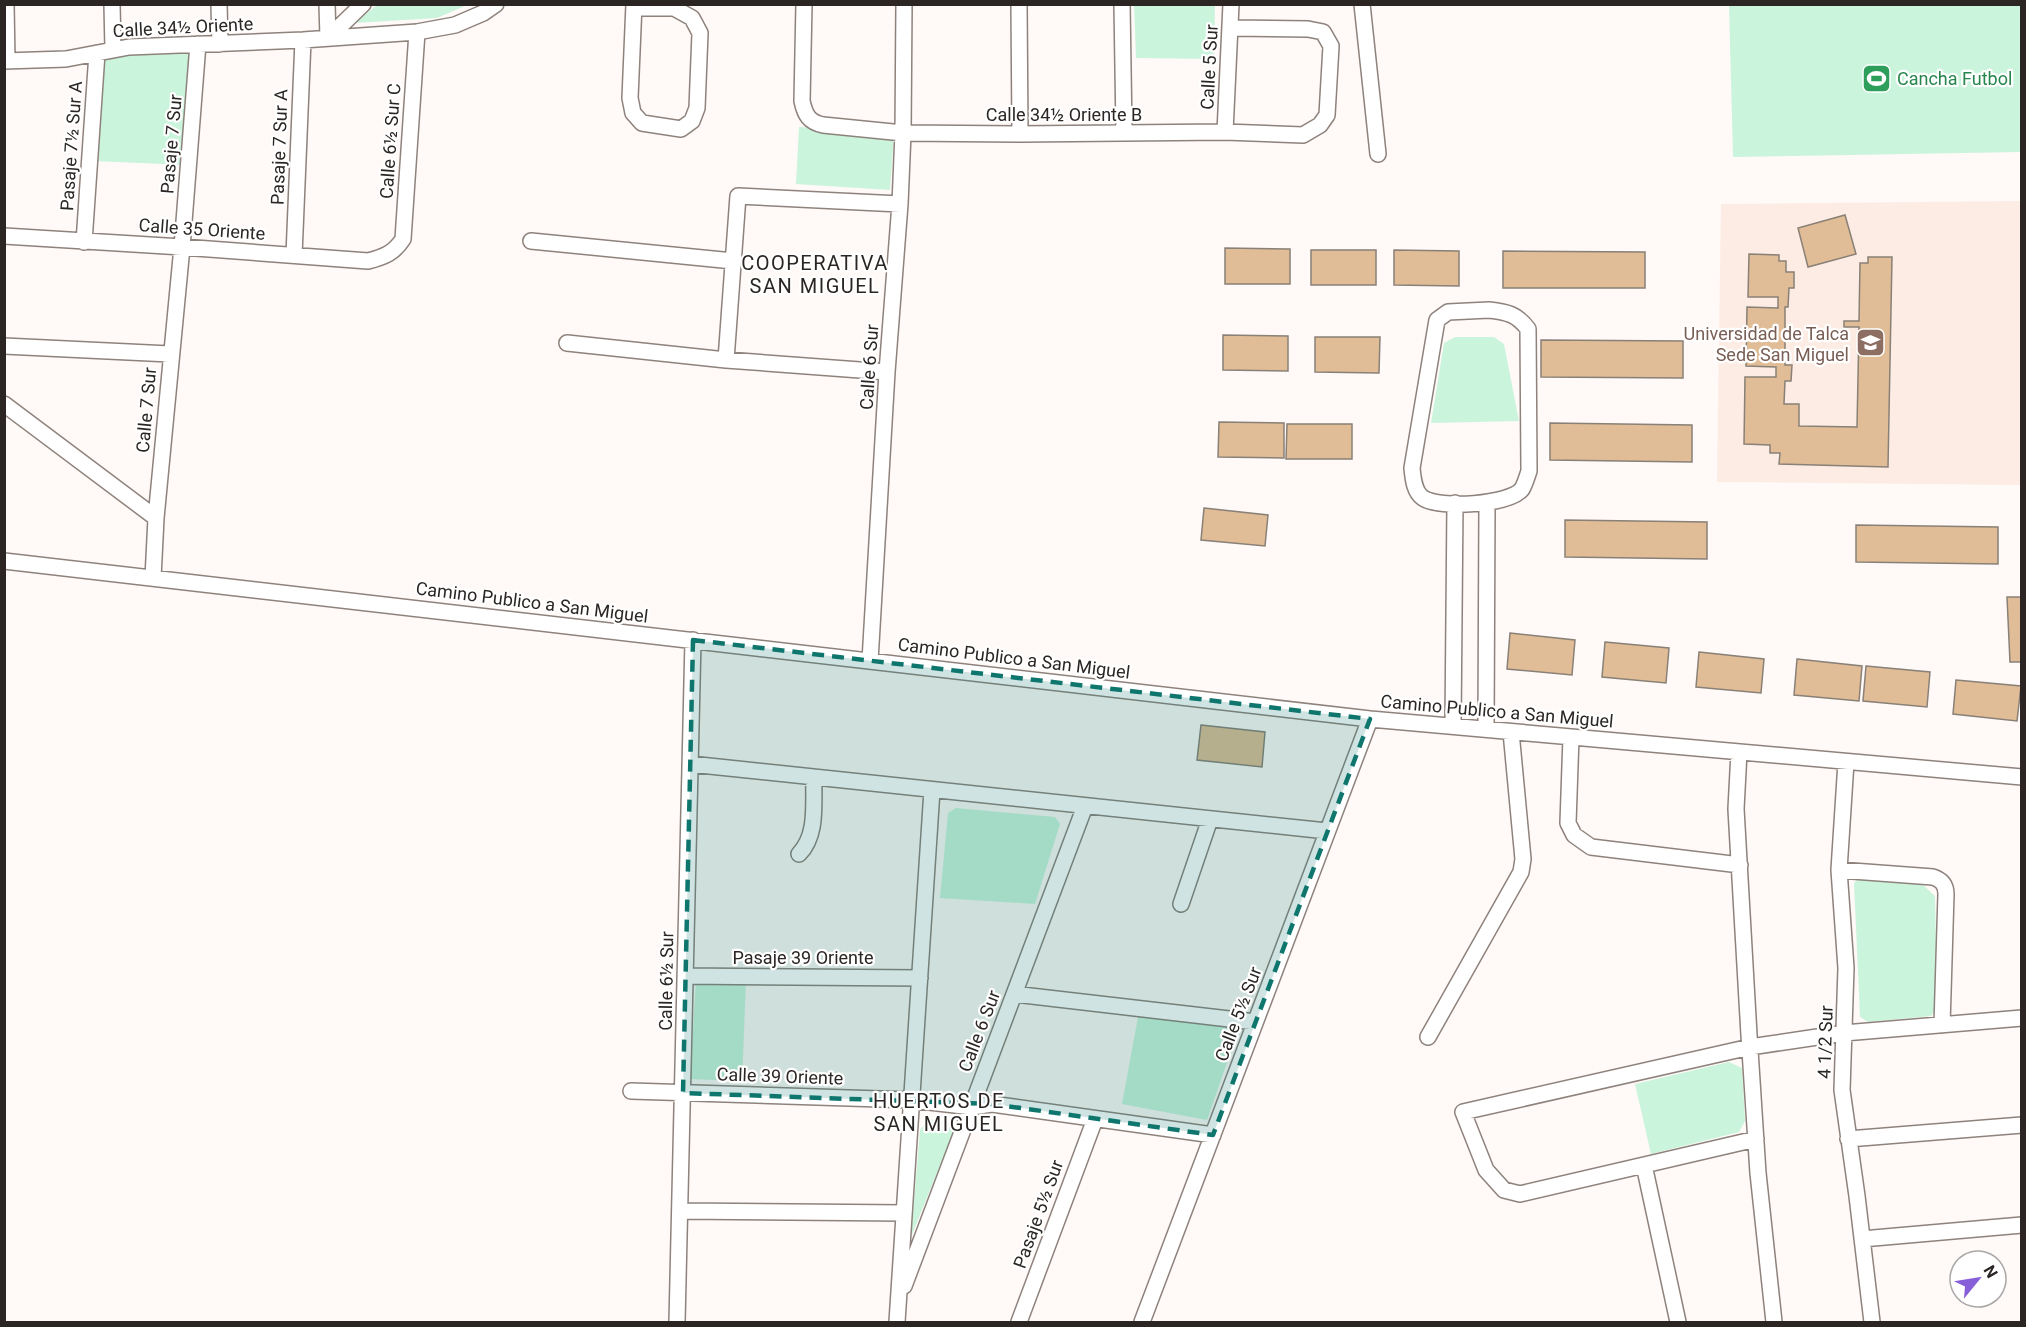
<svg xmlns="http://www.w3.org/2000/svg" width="2026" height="1327" font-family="Roboto,sans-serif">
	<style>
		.built { fill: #fdece3 }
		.green { fill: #caf4dc }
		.building { fill: #e0bd96; stroke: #898077; stroke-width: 1.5 }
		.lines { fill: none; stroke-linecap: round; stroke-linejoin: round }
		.street-casing { stroke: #8e827c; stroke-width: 18 }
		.street { stroke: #fff; stroke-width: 15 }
		.marked { fill: #0f766e; fill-opacity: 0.2; stroke: #0f766e; stroke-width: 4.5; stroke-dasharray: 12 8; stroke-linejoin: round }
		.labels { text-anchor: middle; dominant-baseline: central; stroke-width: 4.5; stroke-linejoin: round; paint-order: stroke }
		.street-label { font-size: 18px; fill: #2b2624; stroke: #fff }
		.leisure-label { font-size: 18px; fill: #27864d; stroke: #fff; text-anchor: start }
		.education-label { font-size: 18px; fill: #785e54; stroke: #fff; text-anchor: end }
		.neighbourhood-label { font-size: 20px; letter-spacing: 1.5px; fill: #2b2624; stroke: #fff }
	</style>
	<rect width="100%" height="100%" fill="#fff9f7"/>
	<!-- built -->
	<path class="built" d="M 2021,201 L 2021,485 L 1717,482 L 1721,204 Z"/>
	<!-- green -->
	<path class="green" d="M 377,5 L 377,4 L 467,5 L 437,18 L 355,23 Z
		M 1134,5 L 1215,5 L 1214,59 L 1136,58 Z
		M 1729,5 L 2021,5 L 2021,152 L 1733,157 Z
		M 190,46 L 186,165 L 94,161 L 101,54 Z
		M 799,127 L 894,133 L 890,190 L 796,184 Z
		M 1455,337 L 1494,337 L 1504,344 L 1519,421 L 1431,423 L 1444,343 Z
		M 956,808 L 1055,817 L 1060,824 L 1035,904 L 940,898 L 948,813 Z
		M 1860,877 L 1923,885 L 1935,896 L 1937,1008 L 1931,1016 L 1868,1022 L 1860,1017 L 1854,883 Z
		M 696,981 L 746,982 L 742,1081 L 690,1079 Z
		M 1138,1017 L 1240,1025 L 1207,1120 L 1122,1104 Z
		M 1729,1062 L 1742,1068 L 1745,1121 L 1739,1132 L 1651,1154 L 1635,1084 Z
		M 928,1119 L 951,1123 L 954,1131 L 911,1237 L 920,1130 Z"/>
	<!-- building -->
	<path class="building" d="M 1845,215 L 1856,254 L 1808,267 L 1798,228 Z
		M 1225,248 L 1290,249 L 1290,284 L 1225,284 Z
		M 1311,250 L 1376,250 L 1376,285 L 1311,285 Z
		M 1394,250 L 1459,251 L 1459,286 L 1394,285 Z
		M 1503,251 L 1645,252 L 1645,288 L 1503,288 Z
		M 1749,254 L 1779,255 L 1779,261 L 1786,261 L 1786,272 L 1794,272 L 1794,288 L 1789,288 L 1788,307 L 1785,307 L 1785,365 L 1792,365 L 1791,381 L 1785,381 L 1784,404 L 1799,404 L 1799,426 L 1857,427 L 1859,327 L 1844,327 L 1844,321 L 1859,321 L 1860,263 L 1868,263 L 1868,257 L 1892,257 L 1888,467 L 1779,464 L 1780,453 L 1770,453 L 1770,445 L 1744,444 L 1745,377 L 1776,377 L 1776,367 L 1746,366 L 1747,307 L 1778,308 L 1778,297 L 1748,297 Z
		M 1223,335 L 1288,336 L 1288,371 L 1223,370 Z
		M 1315,337 L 1380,337 L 1379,373 L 1315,372 Z
		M 1541,340 L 1683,341 L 1683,378 L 1541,377 Z
		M 1219,422 L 1284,423 L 1284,458 L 1218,457 Z
		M 1550,423 L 1692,425 L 1692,462 L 1550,460 Z
		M 1287,424 L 1352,424 L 1352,459 L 1286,459 Z
		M 1204,508 L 1268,515 L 1265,546 L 1201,540 Z
		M 1565,520 L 1707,522 L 1707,559 L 1565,557 Z
		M 1856,525 L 1998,527 L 1998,564 L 1856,562 Z
		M 2007,597 L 2022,597 L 2022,662 L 2010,662 Z
		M 1510,633 L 1575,640 L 1572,675 L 1507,669 Z
		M 1605,642 L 1669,648 L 1666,683 L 1602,677 Z
		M 1699,652 L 1764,659 L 1761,693 L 1696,687 Z
		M 1797,659 L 1862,666 L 1859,701 L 1794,695 Z
		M 1866,666 L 1930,672 L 1927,707 L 1863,701 Z
		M 1956,680 L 2021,686 L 2017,721 L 1953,714 Z
		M 1201,725 L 1265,732 L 1262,767 L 1197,760 Z"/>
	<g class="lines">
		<defs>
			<path id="street" d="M 6,4 L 7,61
				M 112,4 L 113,50
				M 219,4 L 220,44
				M 327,4 L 328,38
				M 804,4 L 802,101 C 805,115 809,122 823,125 L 903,133 L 1020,134 L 1225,132 L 1303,135 L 1320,125 L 1327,115 L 1331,46 L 1323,32 L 1308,29 L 1230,28
				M 1019,4 L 1020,134
				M 1122,4 L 1124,133
				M 1362,4 L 1378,154
				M 634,8 L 674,8 L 692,18 L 700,33 L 697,108 L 692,121 L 681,129 L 642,123 L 633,113 L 630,98 L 634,4
				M 328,38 L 363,4
				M 4,61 L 66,59 L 129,47 L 303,40 L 417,32 L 455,25 L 483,13 L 496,4
				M 1225,132 L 1231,4
				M 4,236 L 182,247 L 368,261 C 384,257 394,253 403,239 L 417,32
				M 531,241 L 733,261
				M 84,242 L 97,53
				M 294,255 L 303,40
				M 1489,310 C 1507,312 1517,314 1528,329 L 1529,471 C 1527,477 1525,484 1522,489 C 1510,505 1439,509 1423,498 C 1414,492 1413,478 1412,468 L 1437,320 L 1448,312 Z
				M 567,343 L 726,360 L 887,372
				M 4,346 L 170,354
				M 726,360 L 738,196 L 900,204
				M 4,404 L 156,518
				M 4,561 L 1370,719 L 2022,777
				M 153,578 L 156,518 L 182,247 L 198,44
				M 870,661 L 887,372 L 900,204 L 903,133 L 904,4
				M 1453,726 L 1455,503
				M 1486,729 L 1487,503
				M 1571,737 L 1568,823 L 1574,835 L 1591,847 L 1740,865
				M 1739,752 L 1736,809 L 1749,1035 L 1758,1173 L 1774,1322
				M 1846,762 L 1839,870 L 1846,968 L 1842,1090 L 1857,1196 L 1872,1322
				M 690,764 L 1327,831
				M 799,854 C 818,835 813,803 814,777
				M 1839,870 L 1933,877 C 1942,880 1946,885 1946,894 L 1942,1025
				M 1181,904 L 1210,819
				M 685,976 L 920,978
				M 1014,994 L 1255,1022
				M 1428,1037 L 1521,872 L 1523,859 L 1511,732
				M 631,1091 L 912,1100 L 972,1107 L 992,1104 L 1213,1135
				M 1756,1139 L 1520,1194 L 1504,1190 L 1486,1170 L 1463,1112 L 1750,1047 L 1844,1033 L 2022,1018
				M 1848,1139 L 2022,1125
				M 1644,1165 L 1678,1322
				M 681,1211 L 904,1213
				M 1862,1239 L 2022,1225
				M 904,1286 L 1085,806
				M 677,1322 L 693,640
				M 897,1322 L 932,790
				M 1019,1322 L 1095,1119
				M 1142,1322 L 1370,719"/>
		</defs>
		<!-- street casing -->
		<use href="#street" class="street-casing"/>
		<!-- street -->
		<use href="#street" class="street"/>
	</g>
	<!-- marked area -->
	<path class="marked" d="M 693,640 L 1370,719 L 1213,1135 L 992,1104 L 683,1093 Z"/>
	<!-- icons -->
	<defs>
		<symbol id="stadium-square" viewBox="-11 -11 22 22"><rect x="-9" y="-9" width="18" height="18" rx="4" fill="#2e9e5b" stroke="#fff"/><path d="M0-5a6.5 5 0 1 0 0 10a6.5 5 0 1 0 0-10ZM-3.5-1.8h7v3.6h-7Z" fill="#fff"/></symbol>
		<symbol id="university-square" viewBox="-11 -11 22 22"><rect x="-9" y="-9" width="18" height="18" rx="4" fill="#8d6e63" stroke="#fff"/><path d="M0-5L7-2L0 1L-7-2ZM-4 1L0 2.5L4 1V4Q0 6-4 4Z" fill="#fff"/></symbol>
	</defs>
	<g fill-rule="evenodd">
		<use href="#stadium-square" x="1860" y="62" width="33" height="33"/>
		<use href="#university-square" x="1854" y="326" width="33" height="33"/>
	</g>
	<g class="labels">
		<!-- street labels -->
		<g class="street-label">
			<text transform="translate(183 27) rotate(-3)">Calle 34½ Oriente</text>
			<text transform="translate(1209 67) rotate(-87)">Calle 5 Sur</text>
			<text x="1064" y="114">Calle 34½ Oriente B</text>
			<text transform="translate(390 141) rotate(-86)">Calle 6½ Sur C</text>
			<text transform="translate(171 144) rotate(-85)">Pasaje 7 Sur</text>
			<text transform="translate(71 146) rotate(-86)">Pasaje 7½ Sur A</text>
			<text transform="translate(279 147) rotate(-88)">Pasaje 7 Sur A</text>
			<text transform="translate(202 229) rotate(4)">Calle 35 Oriente</text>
			<text transform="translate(869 367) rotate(-86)">Calle 6 Sur</text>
			<text transform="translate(146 410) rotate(-85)">Calle 7 Sur</text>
			<text transform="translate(532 602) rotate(7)">Camino Publico a San Miguel</text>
			<text transform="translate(1014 658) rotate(7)">Camino Publico a San Miguel</text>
			<text transform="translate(1497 711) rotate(5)">Camino Publico a San Miguel</text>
			<text x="803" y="957">Pasaje 39 Oriente</text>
			<text transform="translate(666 981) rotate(-89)">Calle 6½ Sur</text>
			<text transform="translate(1238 1014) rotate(-69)">Calle 5½ Sur</text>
			<text transform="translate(979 1031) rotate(-69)">Calle 6 Sur</text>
			<text transform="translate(1825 1042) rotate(-88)">4 1/2 Sur</text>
			<text transform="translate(780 1076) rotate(2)">Calle 39 Oriente</text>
			<text transform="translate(1038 1214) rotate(-70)">Pasaje 5½ Sur</text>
		</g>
		<!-- leisure labels -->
		<g class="leisure-label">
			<text x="1897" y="78">Cancha Futbol</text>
		</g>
		<!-- education labels -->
		<g class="education-label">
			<text x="1849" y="333">Universidad de Talca<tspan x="1849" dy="21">Sede San Miguel</tspan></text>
		</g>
		<!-- neighbourhood labels -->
		<g class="neighbourhood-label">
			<text x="815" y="263">COOPERATIVA<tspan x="815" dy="23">SAN MIGUEL</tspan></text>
			<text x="939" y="1101">HUERTOS DE<tspan x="939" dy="23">SAN MIGUEL</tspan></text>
		</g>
	</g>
	<!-- border -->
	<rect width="2026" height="1327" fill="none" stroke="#2b2624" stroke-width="12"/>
	<!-- north arrow -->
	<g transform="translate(1978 1279) rotate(60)"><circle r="28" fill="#ffffff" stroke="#aaa8a7" stroke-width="1.5"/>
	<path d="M0-4.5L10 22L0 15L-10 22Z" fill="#875fd9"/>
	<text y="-9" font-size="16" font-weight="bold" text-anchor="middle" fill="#2b2624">N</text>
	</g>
</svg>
